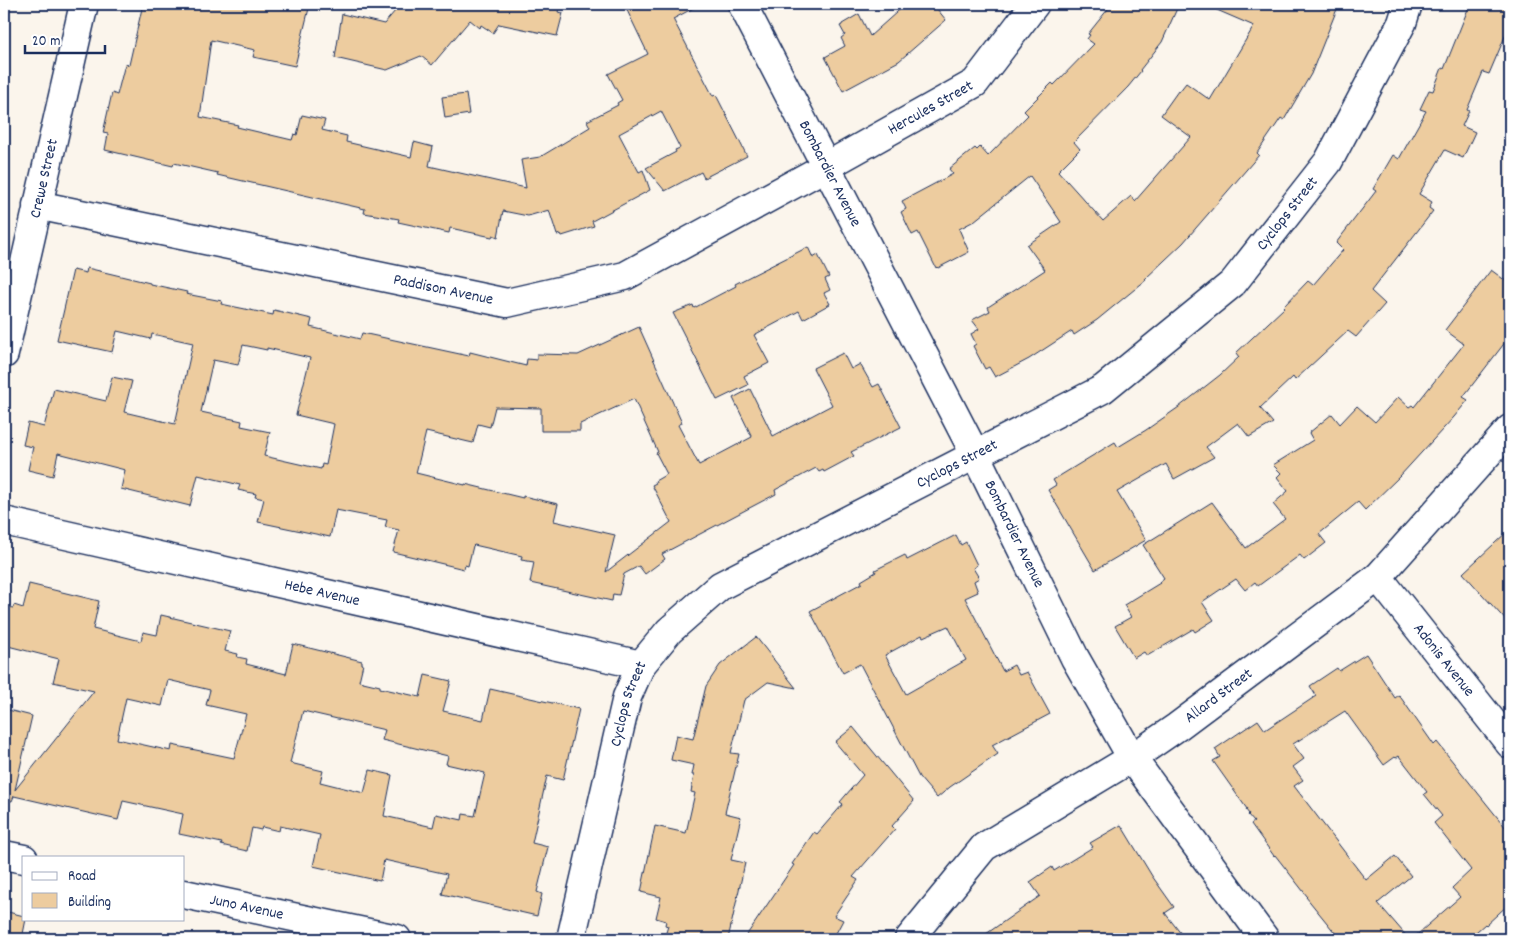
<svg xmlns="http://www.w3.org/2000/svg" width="1514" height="943" font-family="Dekko,sans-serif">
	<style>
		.building { fill: #edcc9f; stroke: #1b2f5e; fill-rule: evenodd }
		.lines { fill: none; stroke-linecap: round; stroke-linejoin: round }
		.minor-casing { stroke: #1b2f5e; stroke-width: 31 }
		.minor { stroke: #fff; stroke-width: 28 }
		.labels { text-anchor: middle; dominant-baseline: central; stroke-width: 4; stroke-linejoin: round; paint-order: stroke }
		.street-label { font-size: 16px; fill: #1b2f5e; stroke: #fff }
	</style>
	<rect width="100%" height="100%" fill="#fbf5ec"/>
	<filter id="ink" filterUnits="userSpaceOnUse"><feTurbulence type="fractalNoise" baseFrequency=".02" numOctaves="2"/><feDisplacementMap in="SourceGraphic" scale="10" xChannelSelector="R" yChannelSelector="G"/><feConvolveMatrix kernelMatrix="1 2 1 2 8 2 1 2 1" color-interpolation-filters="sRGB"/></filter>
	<g filter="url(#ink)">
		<!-- building -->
		<path class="building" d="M 143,4 L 310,4 L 295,66 L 253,57 L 255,50 L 211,40 L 200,117 L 238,125 L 237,127 L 292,140 L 294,134 L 297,135 L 302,115 L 325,120 L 322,130 L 347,136 L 346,142 L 411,157 L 414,142 L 433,147 L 429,166 L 526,188 L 521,160 L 540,157 L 590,127 L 587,121 L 618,105 L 617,103 L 622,100 L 608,74 L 648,54 L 624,4 L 701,4 L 673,19 L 713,96 L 716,95 L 747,156 L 704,178 L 701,172 L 665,191 L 646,168 L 676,152 L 675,150 L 680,148 L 661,111 L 619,134 L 639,172 L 643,170 L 650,190 L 592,221 L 594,226 L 562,236 L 561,234 L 557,235 L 549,210 L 528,216 L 503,211 L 498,237 L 493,235 L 492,237 L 450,228 L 449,233 L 398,222 L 399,219 L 364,213 L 365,209 L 217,175 L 218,173 L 174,163 L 173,166 L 105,150 L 108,134 L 103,133 L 112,93 L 117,95 L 125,64 L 129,65 Z
			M 401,4 L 560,4 L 558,12 L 563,13 L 557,36 L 499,24 L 493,33 L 481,25 L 480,28 L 470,20 L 432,65 L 421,56 L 387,70 L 335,58 L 342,14 L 384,24 Z
			M 906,4 L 933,4 L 946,20 L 899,61 L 843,91 L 825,57 L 845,46 L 841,38 L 845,35 L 840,26 L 842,25 L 842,24 L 859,14 L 870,36 Z
			M 1112,4 L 1179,4 L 1162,42 L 1140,70 L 1141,71 L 1128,87 L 1074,142 L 1080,149 L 1058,171 L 1103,221 L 1131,196 L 1135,201 L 1191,137 L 1161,115 L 1178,91 L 1179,92 L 1186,83 L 1210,100 L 1254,26 L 1203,4 L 1323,4 L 1337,9 L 1311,74 L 1284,120 L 1281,118 L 1257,153 L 1259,155 L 1183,243 L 1145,279 L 1146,280 L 1097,320 L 1074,335 L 1072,331 L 1029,359 L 995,377 L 989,367 L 985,369 L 973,346 L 976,344 L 971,334 L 979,329 L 972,320 L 990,311 L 988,307 L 1045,270 L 1027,245 L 1061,222 L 1030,176 L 974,221 L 959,229 L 969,252 L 938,268 L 937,267 L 936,268 L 918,232 L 912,235 L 901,212 L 906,209 L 902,201 L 953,174 L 949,169 L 975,148 L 977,150 L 980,147 L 988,156 L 1028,115 L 1024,111 L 1052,83 L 1054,85 L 1094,44 L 1087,39 L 1090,35 L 1088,34 Z
			M 1470,4 L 1493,4 L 1510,8 L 1510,35 L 1506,34 L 1489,74 L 1483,72 L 1467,110 L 1469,111 L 1462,126 L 1475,132 L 1463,158 L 1445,150 L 1419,194 L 1432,202 L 1429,208 L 1433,211 L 1371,291 L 1385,304 L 1356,337 L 1348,331 L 1295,380 L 1293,377 L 1260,408 L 1273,423 L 1249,437 L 1238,423 L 1206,447 L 1214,457 L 1174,479 L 1166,464 L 1117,492 L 1146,540 L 1095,570 L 1048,490 L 1056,485 L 1053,480 L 1115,442 L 1118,447 L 1146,430 L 1179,407 L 1220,375 L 1239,357 L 1236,353 L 1284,308 L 1283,307 L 1308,281 L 1313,285 L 1343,250 L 1336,243 L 1376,191 L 1373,189 L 1393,155 L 1399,159 L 1426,111 L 1420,109 L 1429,90 L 1433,91 L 1442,68 L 1444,69 Z
			M 466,94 L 469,114 L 445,118 L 442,97 Z
			M 808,247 L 813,258 L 818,255 L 829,277 L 825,279 L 830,290 L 824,293 L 830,304 L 803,319 L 799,311 L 754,335 L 769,363 L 744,376 L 748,385 L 717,400 L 673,313 L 693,305 L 694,308 L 736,286 L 735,284 Z
			M 87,268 L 150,283 L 150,284 L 187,292 L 186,294 L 222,301 L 221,304 L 250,310 L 273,315 L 274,310 L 312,319 L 310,327 L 360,339 L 362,333 L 469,356 L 470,352 L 526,366 L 527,359 L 537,360 L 537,354 L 578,355 L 639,327 L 682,423 L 678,425 L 699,465 L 752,437 L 733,398 L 750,389 L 773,436 L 832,405 L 813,368 L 843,353 L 851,369 L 860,364 L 873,387 L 879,384 L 901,427 L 851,452 L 854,456 L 824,472 L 823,470 L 819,472 L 816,468 L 775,490 L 776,494 L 662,554 L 665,559 L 645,574 L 639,566 L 624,574 L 619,595 L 613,594 L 612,601 L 530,583 L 534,562 L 521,560 L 522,556 L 474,545 L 473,546 L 468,566 L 465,565 L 464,569 L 393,552 L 399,530 L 385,527 L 387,520 L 336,510 L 330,537 L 258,522 L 264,499 L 255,497 L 256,494 L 238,490 L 240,485 L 198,475 L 190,506 L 121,489 L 125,470 L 58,453 L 53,476 L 28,470 L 33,447 L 23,445 L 28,423 L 44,427 L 54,389 L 106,401 L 112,377 L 132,381 L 124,412 L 175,424 L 193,343 L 152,334 L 151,339 L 117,331 L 112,352 L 57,340 L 73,270 L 86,273 ZM 243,345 L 267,350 L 267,348 L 310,358 L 296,415 L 334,424 L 326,465 L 322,464 L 321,469 L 264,456 L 270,432 L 241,426 L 242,421 L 201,412 L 213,360 L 238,365 ZM 634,399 L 658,452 L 656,453 L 667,474 L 655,481 L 656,483 L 652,485 L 671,522 L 606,572 L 615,535 L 554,521 L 558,504 L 523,496 L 523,498 L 465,484 L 465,485 L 416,473 L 426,432 L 473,443 L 478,424 L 490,427 L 495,407 L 541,408 L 541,431 L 580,431 L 580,424 Z
			M 1491,270 L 1510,284 L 1510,336 L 1463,397 L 1468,400 L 1454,417 L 1400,476 L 1365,510 L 1358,502 L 1319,534 L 1326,543 L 1304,560 L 1300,555 L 1258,586 L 1255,582 L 1245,590 L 1236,579 L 1202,602 L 1214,620 L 1195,632 L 1193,629 L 1147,656 L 1144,652 L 1134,658 L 1115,626 L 1131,617 L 1124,605 L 1160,583 L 1159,582 L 1164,578 L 1143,545 L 1212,502 L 1246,548 L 1285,519 L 1273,504 L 1288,491 L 1277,477 L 1281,473 L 1273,465 L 1313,440 L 1309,433 L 1332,414 L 1340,424 L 1357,406 L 1375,422 L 1398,397 L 1409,407 L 1412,405 L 1414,407 L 1464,344 L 1445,330 Z
			M 1510,529 L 1510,625 L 1463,573 Z
			M 956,535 L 961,545 L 966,542 L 977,565 L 973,568 L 979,578 L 974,581 L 978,592 L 965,598 L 1003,671 L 1014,665 L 1019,675 L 1027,672 L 1050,714 L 992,745 L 998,754 L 950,787 L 937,798 L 919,777 L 860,664 L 843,673 L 810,611 L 862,583 L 861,581 L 876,572 L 875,570 L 905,555 L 907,560 ZM 948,626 L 966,660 L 906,694 L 885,655 L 922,635 L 923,637 Z
			M 29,584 L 99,601 L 93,629 L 141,641 L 143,632 L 157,635 L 161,615 L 230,631 L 225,651 L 238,654 L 237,657 L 247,659 L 246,664 L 286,674 L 293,644 L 362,661 L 362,664 L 363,664 L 359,681 L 380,686 L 380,688 L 420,697 L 425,675 L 451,681 L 443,711 L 483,720 L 490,689 L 579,709 L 563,780 L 547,776 L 532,843 L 548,847 L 537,892 L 542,894 L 537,916 L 442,894 L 447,874 L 384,860 L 380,881 L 313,866 L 320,835 L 280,826 L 279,831 L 262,827 L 261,830 L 252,828 L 247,851 L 221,845 L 222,843 L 179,834 L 183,814 L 123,801 L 118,820 L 14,796 L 12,801 L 4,800 L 4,709 L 32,716 L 15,790 L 94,691 L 53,682 L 59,659 L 4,645 L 4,606 L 13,608 L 14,605 L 23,608 ZM 168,680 L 210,690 L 206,705 L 246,714 L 234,758 L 172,745 L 171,751 L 117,739 L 126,698 L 162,706 ZM 303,711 L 385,730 L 382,740 L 448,756 L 446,764 L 485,773 L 475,816 L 463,814 L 462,820 L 436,814 L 433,827 L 384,816 L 392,775 L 370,770 L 364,793 L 320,782 L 323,771 L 290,763 Z
			M 756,637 L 796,688 L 768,682 L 744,700 L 731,753 L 739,754 L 725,813 L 741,817 L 731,860 L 745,863 L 728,939 L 664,939 L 668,926 L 665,925 L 666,921 L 656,918 L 661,897 L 641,892 L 655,826 L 686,833 L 695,793 L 691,792 L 694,775 L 692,775 L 694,765 L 671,760 L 676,735 L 693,739 L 706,686 L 720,665 Z
			M 1366,654 L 1395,698 L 1399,695 L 1434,745 L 1437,742 L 1510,833 L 1510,903 L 1486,925 L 1485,924 L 1468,939 L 1412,939 L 1460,897 L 1452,888 L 1471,870 L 1434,823 L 1442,816 L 1424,794 L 1427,792 L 1399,756 L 1396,758 L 1395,757 L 1384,765 L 1345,711 L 1293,744 L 1304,759 L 1293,767 L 1303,780 L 1294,786 L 1366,880 L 1395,856 L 1411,876 L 1378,903 L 1409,939 L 1340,939 L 1306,897 L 1307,896 L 1275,855 L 1274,856 L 1251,824 L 1254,822 L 1248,815 L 1249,814 L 1246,810 L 1247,809 L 1213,761 L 1220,757 L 1215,749 L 1258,720 L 1265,730 L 1316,696 L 1310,686 L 1337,668 L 1339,671 Z
			M 853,727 L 914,801 L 892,826 L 895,829 L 853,877 L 858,880 L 834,916 L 843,920 L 833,939 L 744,939 L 794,865 L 792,864 L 814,832 L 817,834 L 843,804 L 840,802 L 863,775 L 835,742 Z
			M 1121,825 L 1152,876 L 1174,907 L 1165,913 L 1185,939 L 979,939 L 1040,896 L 1030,882 L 1052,867 L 1054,871 L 1093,847 L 1090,843 Z
			M 4,911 L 24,916 L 24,919 L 26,919 L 22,939 L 4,939 Z"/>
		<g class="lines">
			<defs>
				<g id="minor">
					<path id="s1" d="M 742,4 L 975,454 L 1075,658 L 1132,758 L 1265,939"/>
					<path id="s2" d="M 37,205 L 507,303 L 625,276 L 827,166 L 975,83 L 1035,4"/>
					<path id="s3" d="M 4,354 L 84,4"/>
					<path id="s4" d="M 4,521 L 641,665"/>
					<path id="s5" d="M 1378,577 L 1510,744"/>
					<path d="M 4,855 L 24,859"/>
					<path id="s6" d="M 184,894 L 397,939"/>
					<path id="s7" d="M 571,939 L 627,697 L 641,665 L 669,631 L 720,586 L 1103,389 L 1233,283 L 1328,162 L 1402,23 L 1408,4"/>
					<path id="s8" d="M 909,939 L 984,847 L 1132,758 L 1177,727 L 1378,577 L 1510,429"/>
				</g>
			</defs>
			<!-- minor casing -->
			<use href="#minor" class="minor-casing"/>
			<!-- minor -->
			<use href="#minor" class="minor"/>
		</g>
	</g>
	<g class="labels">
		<!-- street labels -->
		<g class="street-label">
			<text stroke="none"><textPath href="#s2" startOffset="950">Hercules Street</textPath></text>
			<text stroke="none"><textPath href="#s1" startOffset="191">Bombardier Avenue</textPath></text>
			<text stroke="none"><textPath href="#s3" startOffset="180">Crewe Street</textPath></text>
			<text stroke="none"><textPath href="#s7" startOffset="1082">Cyclops Street</textPath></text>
			<text stroke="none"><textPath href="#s2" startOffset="415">Paddison Avenue</textPath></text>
			<text stroke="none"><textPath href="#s7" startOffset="662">Cyclops Street</textPath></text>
			<text stroke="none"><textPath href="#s1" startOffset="596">Bombardier Avenue</textPath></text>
			<text stroke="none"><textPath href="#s4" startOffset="326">Hebe Avenue</textPath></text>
			<text stroke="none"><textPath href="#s5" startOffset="106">Adonis Avenue</textPath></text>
			<text stroke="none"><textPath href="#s8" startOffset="398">Allard Street</textPath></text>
			<text stroke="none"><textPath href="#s7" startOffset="242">Cyclops Street</textPath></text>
			<text stroke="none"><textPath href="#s6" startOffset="64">Juno Avenue</textPath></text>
		</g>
	</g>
	<!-- margin -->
	<rect width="1514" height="943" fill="none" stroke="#fff" stroke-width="20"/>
	<rect x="10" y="10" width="1494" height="923" fill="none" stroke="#1b2f5e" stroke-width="2" filter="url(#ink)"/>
	<!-- legend -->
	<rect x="22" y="856" width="162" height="65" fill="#ffffff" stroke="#a4acbf"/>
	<rect x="32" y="872" width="25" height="8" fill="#ffffff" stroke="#a4acbf"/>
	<text x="68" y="880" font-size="15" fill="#1b2f5e">Road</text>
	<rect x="32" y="893" width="25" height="15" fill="#edcc9f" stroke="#a4acbf"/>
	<text x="68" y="906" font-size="15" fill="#1b2f5e">Building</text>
	<!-- scale -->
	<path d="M25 45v8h80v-8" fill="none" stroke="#1b2f5e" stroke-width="2.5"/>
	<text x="32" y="45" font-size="15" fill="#1b2f5e" stroke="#ffffff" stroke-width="4" paint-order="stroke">20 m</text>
</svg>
